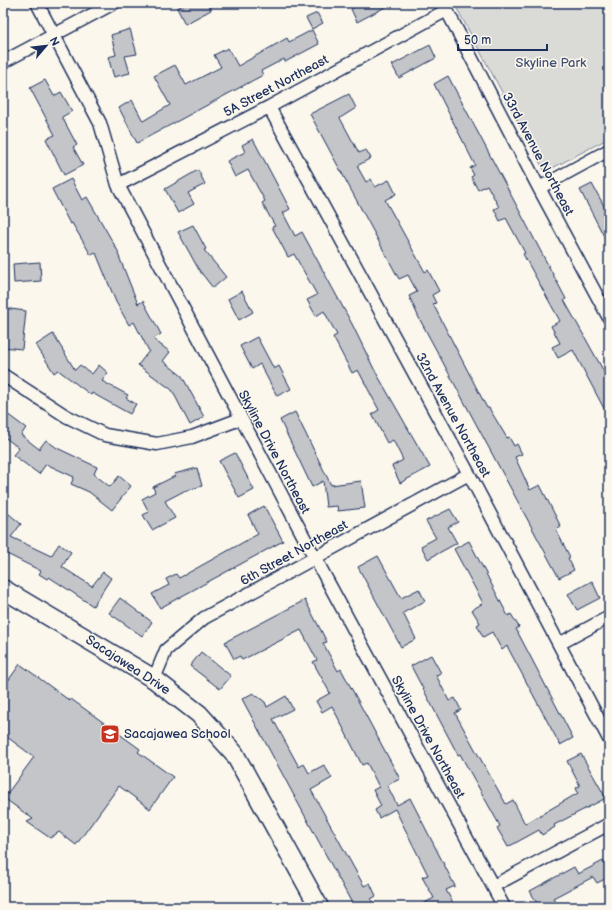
<svg xmlns="http://www.w3.org/2000/svg" width="612" height="910" font-family="'Balsamiq Sans',sans-serif">
	<style>
		.green { fill: #dadad7; stroke: #7a849a }
		.building { fill: #c3c5c9; stroke: #1b2f5e }
		.lines { fill: none; stroke-linecap: round; stroke-linejoin: round }
		.street-casing { stroke: #1b2f5e; stroke-width: 15 }
		.secondary-casing { stroke: #1b2f5e; stroke-width: 21 }
		.street { stroke: #fbf7ec; stroke-width: 12 }
		.secondary { stroke: #fbf7ec; stroke-width: 18 }
		.labels { text-anchor: middle; dominant-baseline: central; stroke-width: 3; stroke-linejoin: round; paint-order: stroke }
		.park-label { font-size: 13px; fill: #415176; stroke: #fbf7ec }
		.street-label { font-size: 13px; fill: #1b2f5e; stroke: #fbf7ec }
		.poi-label { font-size: 13px; fill: #1b2f5e; stroke: #fbf7ec; text-anchor: start }
	</style>
	<rect width="100%" height="100%" fill="#fbf7ec"/>
	<filter id="ink" filterUnits="userSpaceOnUse"><feTurbulence type="fractalNoise" baseFrequency=".025" numOctaves="2"/><feDisplacementMap in="SourceGraphic" scale="8" xChannelSelector="R" yChannelSelector="G"/><feConvolveMatrix kernelMatrix="1 2 1 2 8 2 1 2 1" color-interpolation-filters="sRGB"/></filter>
	<g filter="url(#ink)">
		<!-- green -->
		<path class="green" d="M 454,3 L 609,3 L 609,138 L 545,172 Z"/>
		<!-- building -->
		<path class="building" d="M 187,3 L 208,3 L 211,10 L 185,24 L 177,8 Z
			M 363,3 L 393,3 L 357,22 L 351,9 Z
			M 317,13 L 323,23 L 312,29 L 306,18 Z
			M 130,29 L 137,54 L 125,56 L 130,73 L 114,77 L 108,57 L 116,55 L 111,35 Z
			M 312,30 L 319,44 L 285,62 L 284,59 L 261,71 L 263,75 L 137,143 L 119,108 L 132,100 L 143,121 L 170,105 L 154,76 L 175,65 L 186,85 L 221,67 L 214,55 L 228,48 L 238,66 L 287,38 L 289,42 Z
			M 430,45 L 436,58 L 399,78 L 392,65 Z
			M 448,76 L 566,299 L 564,300 L 607,377 L 606,378 L 609,384 L 609,418 L 573,350 L 558,358 L 552,347 L 560,343 L 551,326 L 560,321 L 523,254 L 525,253 L 506,218 L 500,221 L 494,209 L 499,207 L 487,185 L 478,190 L 471,177 L 474,175 L 470,168 L 475,165 L 434,84 Z
			M 45,80 L 54,96 L 61,92 L 72,111 L 62,117 L 77,145 L 73,147 L 83,165 L 64,175 L 46,139 L 55,135 L 30,88 Z
			M 349,94 L 356,108 L 340,118 L 359,153 L 366,150 L 371,158 L 357,166 L 366,182 L 371,179 L 375,187 L 389,180 L 396,194 L 385,200 L 425,272 L 428,270 L 439,291 L 432,295 L 436,303 L 433,304 L 487,408 L 489,408 L 507,438 L 509,437 L 514,446 L 517,444 L 522,454 L 515,457 L 530,490 L 540,485 L 561,527 L 556,530 L 570,557 L 568,558 L 574,570 L 559,578 L 419,318 L 409,296 L 417,292 L 408,275 L 399,279 L 310,114 Z
			M 253,139 L 290,209 L 283,213 L 295,236 L 302,232 L 352,324 L 374,369 L 430,467 L 400,483 L 392,466 L 403,460 L 393,440 L 387,443 L 372,414 L 379,410 L 358,370 L 352,373 L 333,337 L 337,335 L 324,311 L 316,316 L 307,300 L 317,295 L 294,254 L 288,257 L 272,227 L 275,226 L 262,203 L 265,201 L 248,170 L 235,177 L 227,161 L 245,152 L 242,145 Z
			M 198,170 L 205,184 L 188,193 L 194,204 L 178,213 L 165,189 Z
			M 71,179 L 82,200 L 87,197 L 119,253 L 118,254 L 138,304 L 143,301 L 161,334 L 153,339 L 170,352 L 163,361 L 182,376 L 204,417 L 190,425 L 172,390 L 138,365 L 149,351 L 134,322 L 129,325 L 116,302 L 96,253 L 91,255 L 72,223 L 70,224 L 52,189 Z
			M 592,184 L 609,215 L 609,246 L 580,190 Z
			M 193,225 L 206,249 L 204,250 L 226,277 L 213,288 L 199,270 L 178,232 Z
			M 40,262 L 41,281 L 14,283 L 13,264 Z
			M 242,291 L 253,312 L 239,320 L 228,299 Z
			M 3,308 L 26,311 L 22,349 L 3,347 Z
			M 53,334 L 75,370 L 80,365 L 92,374 L 99,365 L 108,373 L 102,381 L 128,395 L 126,398 L 136,404 L 130,414 L 92,393 L 91,395 L 58,370 L 54,373 L 36,345 Z
			M 257,337 L 274,369 L 279,366 L 291,389 L 277,396 L 260,364 L 252,369 L 240,346 Z
			M 3,411 L 26,428 L 21,435 L 39,449 L 46,440 L 57,448 L 97,467 L 94,474 L 110,487 L 119,476 L 131,486 L 112,510 L 89,492 L 71,484 L 74,477 L 46,464 L 39,474 L 13,455 L 19,448 L 3,436 Z
			M 295,412 L 331,485 L 361,481 L 365,508 L 338,511 L 337,506 L 326,507 L 323,481 L 312,487 L 280,420 Z
			M 235,453 L 254,490 L 239,498 L 219,461 Z
			M 197,468 L 202,486 L 184,491 L 165,501 L 175,518 L 152,530 L 143,515 L 149,512 L 142,499 L 155,492 L 153,487 L 175,476 L 174,474 Z
			M 264,506 L 283,541 L 160,608 L 152,594 L 169,585 L 166,579 L 176,574 L 179,578 L 258,534 L 248,515 Z
			M 3,509 L 21,524 L 11,537 L 51,556 L 59,544 L 71,552 L 62,567 L 92,586 L 103,572 L 111,578 L 93,606 L 49,577 L 47,579 L 39,574 L 41,571 L 3,552 Z
			M 450,509 L 458,522 L 448,527 L 457,543 L 428,559 L 421,546 L 436,538 L 426,521 Z
			M 469,541 L 508,616 L 511,614 L 519,627 L 516,629 L 573,738 L 560,745 L 507,646 L 502,650 L 492,632 L 483,637 L 477,625 L 480,623 L 472,610 L 483,603 L 454,549 Z
			M 378,556 L 401,598 L 419,589 L 425,601 L 403,613 L 416,639 L 401,647 L 358,567 Z
			M 592,581 L 600,598 L 577,610 L 568,594 Z
			M 120,598 L 152,622 L 142,636 L 109,613 Z
			M 305,600 L 327,642 L 323,643 L 338,671 L 341,669 L 400,779 L 387,785 L 397,805 L 410,798 L 455,886 L 446,890 L 453,903 L 446,907 L 417,907 L 434,898 L 422,877 L 428,875 L 395,809 L 379,818 L 375,810 L 381,806 L 373,790 L 379,787 L 367,763 L 362,765 L 332,706 L 322,712 L 316,701 L 330,693 L 313,662 L 317,660 L 301,630 L 242,660 L 240,656 L 234,659 L 225,642 Z
			M 201,652 L 231,676 L 220,689 L 190,666 Z
			M 431,655 L 441,673 L 436,675 L 449,701 L 455,698 L 461,710 L 455,713 L 476,751 L 506,804 L 513,800 L 525,824 L 578,793 L 576,788 L 580,786 L 567,761 L 581,754 L 606,798 L 554,825 L 555,827 L 542,835 L 539,830 L 508,847 L 497,828 L 500,826 L 460,754 L 458,755 L 411,666 Z
			M 20,664 L 70,701 L 71,699 L 140,749 L 138,752 L 173,777 L 150,809 L 119,786 L 76,845 L 59,832 L 50,838 L 27,822 L 33,819 L 4,798 L 34,757 L 3,734 L 3,688 Z
			M 253,693 L 265,702 L 267,707 L 286,696 L 293,709 L 273,719 L 299,767 L 304,764 L 309,773 L 324,765 L 332,778 L 311,790 L 364,886 L 370,883 L 376,896 L 371,899 L 375,907 L 354,907 L 242,699 Z
			M 603,861 L 609,873 L 609,877 L 597,883 L 593,877 L 553,898 L 558,907 L 539,907 L 530,891 L 574,867 L 578,874 Z"/>
		<g class="lines">
			<defs>
				<path id="street" d="M 37,3 L 100,123 L 118,185 L 315,558 L 504,907
					M 443,3 L 539,188 L 609,318
					M 3,62 L 114,3
					M 269,107 L 469,474 L 609,739
					M 118,185 L 269,107 L 447,10
					M 539,188 L 609,150
					M 3,375 L 66,416 L 105,435 L 157,444 L 192,437 L 240,419
					M 559,644 L 609,617
					M 154,679 L 166,650 L 204,618 L 469,474
					M 493,886 L 609,824"/>
				<path id="secondary" d="M 3,589 L 154,679 L 199,714 L 234,753 L 319,907"/>
			</defs>
			<!-- street casing -->
			<use href="#street" class="street-casing"/>
			<!-- secondary casing -->
			<use href="#secondary" class="secondary-casing"/>
			<!-- street -->
			<use href="#street" class="street"/>
			<!-- secondary -->
			<use href="#secondary" class="secondary"/>
		</g>
	</g>
	<!-- icons -->
	<defs>
		<symbol id="school-square" viewBox="-11 -11 22 22"><rect x="-9" y="-9" width="18" height="18" rx="4" fill="#c8321e" stroke="#fbf7ec"/><path d="M0-5L7-2L0 1L-7-2ZM-4 1L0 2.5L4 1V4Q0 6-4 4Z" fill="#fff"/></symbol>
	</defs>
	<g fill-rule="evenodd">
		<use href="#school-square" x="99" y="723" width="22" height="22"/>
	</g>
	<g class="labels">
		<!-- park labels -->
		<g class="park-label">
			<text x="551" y="63">Skyline Park</text>
		</g>
		<!-- street labels -->
		<g class="street-label">
			<text transform="translate(276 86) rotate(-28)">5A Street Northeast</text>
			<text transform="translate(538 154) rotate(62)">33rd Avenue Northeast</text>
			<text transform="translate(453 415) rotate(61)">32nd Avenue Northeast</text>
			<text transform="translate(274 452) rotate(62)">Skyline Drive Northeast</text>
			<text transform="translate(294 553) rotate(-29)">6th Street Northeast</text>
			<text transform="translate(128 665) rotate(33)">Sacajawea Drive</text>
			<text transform="translate(428 737) rotate(61)">Skyline Drive Northeast</text>
		</g>
		<!-- poi labels -->
		<g class="poi-label">
			<text x="124" y="734">Sacajawea School</text>
		</g>
	</g>
	<!-- margin -->
	<rect width="612" height="910" fill="none" stroke="#fbf7ec" stroke-width="16"/>
	<rect x="8" y="8" width="596" height="894" fill="none" stroke="#1b2f5e" stroke-width="1.5" filter="url(#ink)"/>
	<!-- north arrow -->
	<g transform="translate(46 46) rotate(62)" stroke="#fbf7ec" stroke-width="3" paint-order="stroke">
	<path d="M0-3L7 15L0 10L-7 15Z" fill="#1b2f5e"/>
	<text y="-6" font-size="11" font-weight="bold" text-anchor="middle" fill="#1b2f5e">N</text>
	</g>
	<!-- scale -->
	<path d="M458 44v6h89v-6" fill="none" stroke="#1b2f5e" stroke-width="2"/>
	<text x="464" y="44" font-size="12" fill="#1b2f5e" stroke="#fbf7ec" stroke-width="3" paint-order="stroke">50 m</text>
</svg>
